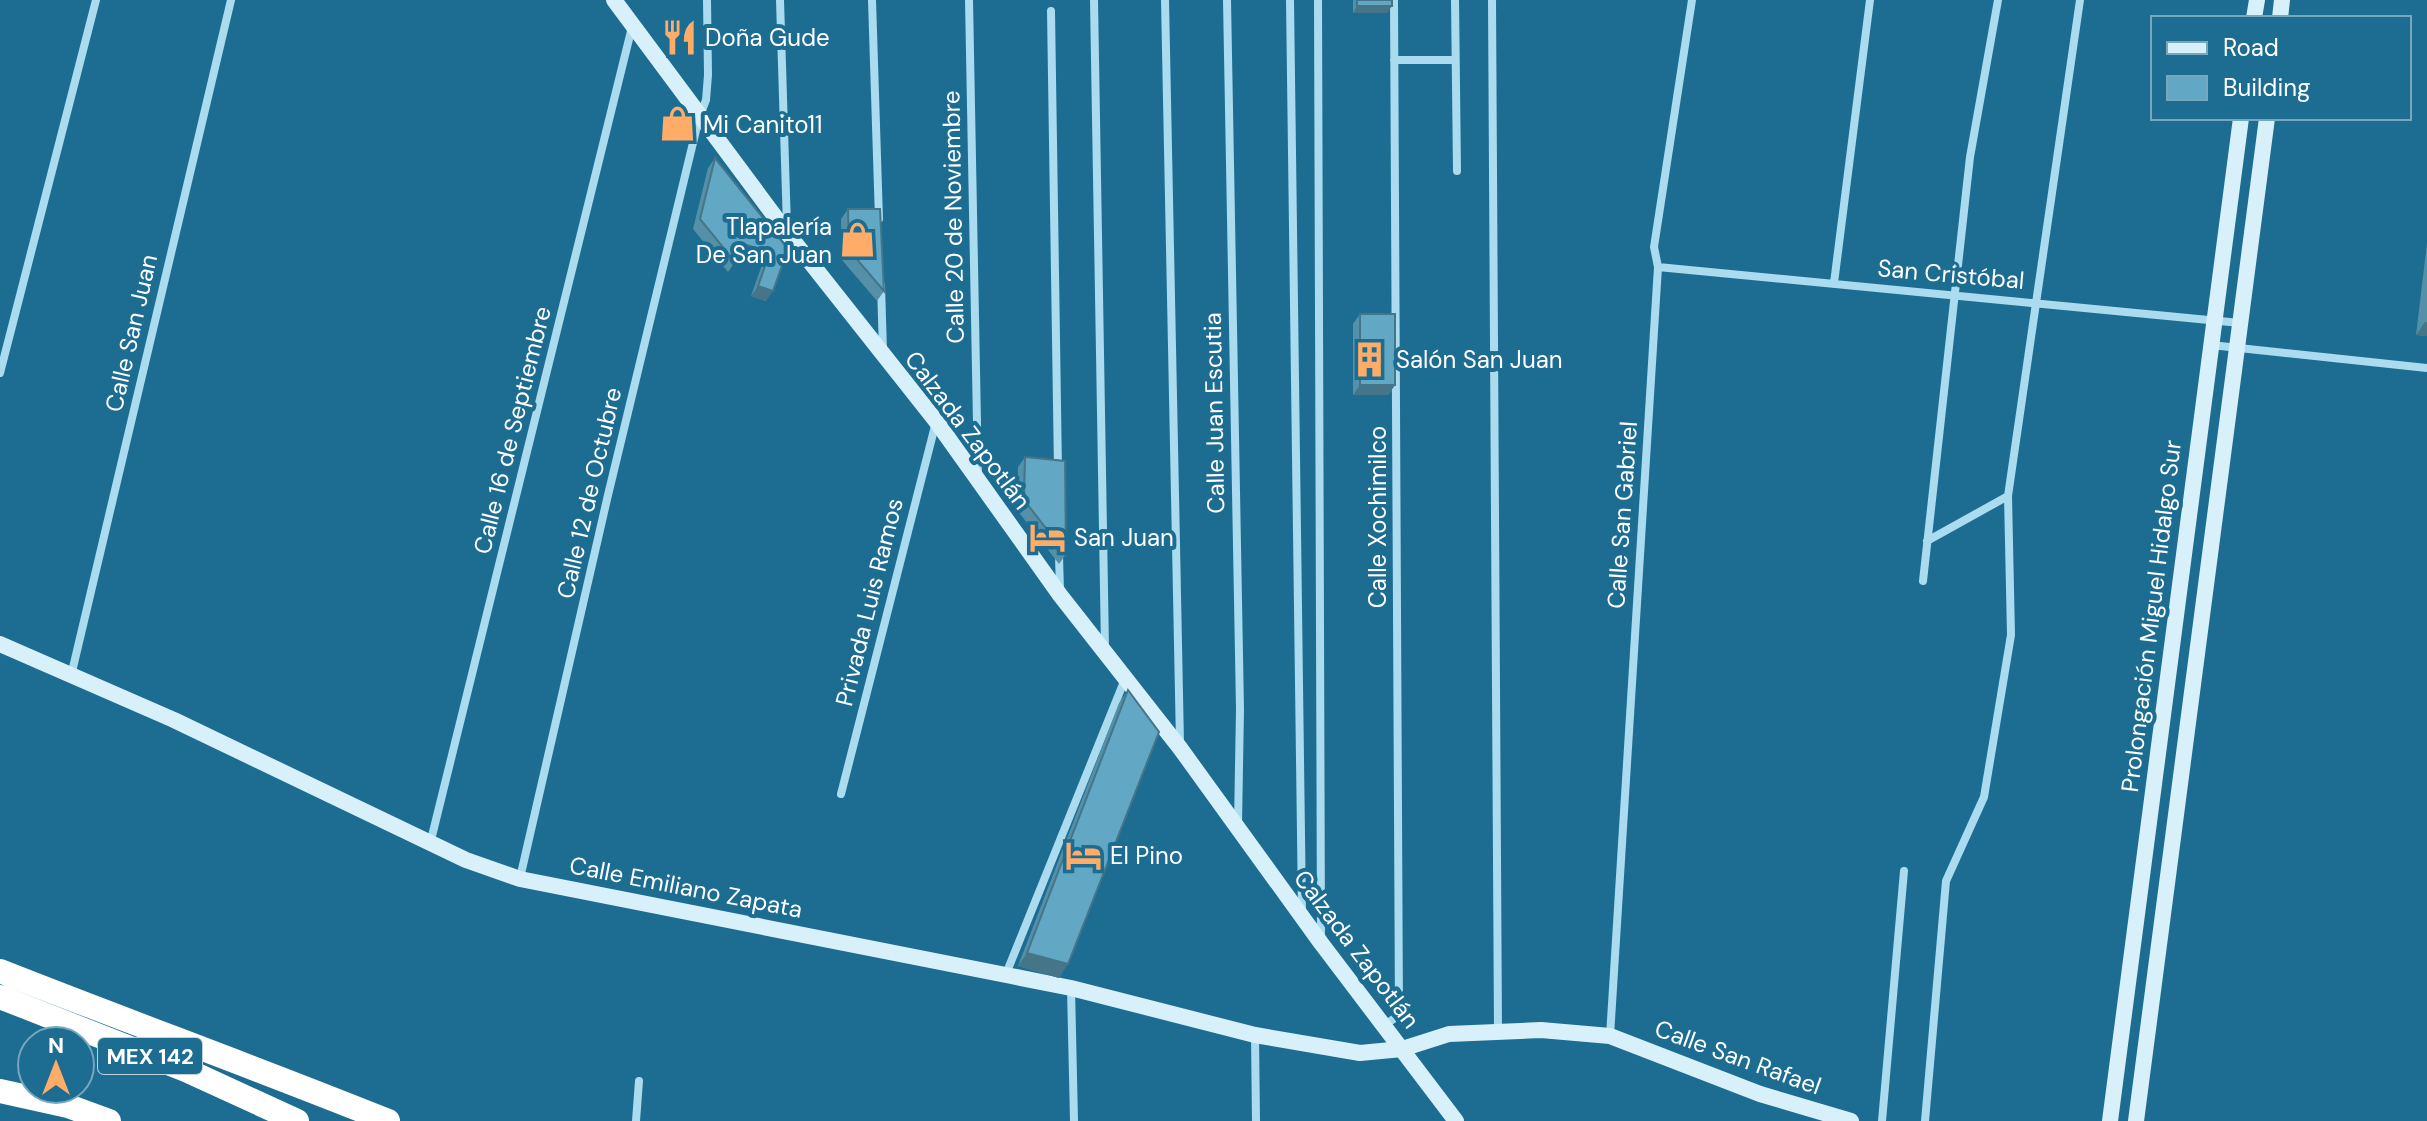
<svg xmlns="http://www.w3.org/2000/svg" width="2427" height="1121" font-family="'DM Sans',sans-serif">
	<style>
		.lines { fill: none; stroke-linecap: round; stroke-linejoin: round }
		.street { stroke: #abdbee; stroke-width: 8 }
		.secondary { stroke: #d8f0fa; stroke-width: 16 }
		.highway { stroke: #fff; stroke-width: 24 }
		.wall { fill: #5490a8 }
		.shaded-wall { fill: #457588 }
		.building { fill: #62a7c3; stroke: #457588; stroke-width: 2 }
		.labels { text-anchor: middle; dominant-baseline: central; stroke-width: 8; stroke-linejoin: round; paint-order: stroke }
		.shield { fill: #1c6d91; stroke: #bbd3de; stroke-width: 2 }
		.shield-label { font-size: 22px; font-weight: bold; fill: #fff }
		.poi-label { font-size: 24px; fill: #fff; stroke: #1c6d91; text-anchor: start }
		.street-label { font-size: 24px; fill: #fff; stroke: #1c6d91 }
	</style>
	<rect width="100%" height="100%" fill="#1c6d91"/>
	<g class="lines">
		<!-- street -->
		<path class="street" d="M 780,0 L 787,227
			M 872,0 L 879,219
			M 969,0 L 978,476
			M 1094,0 L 1105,648
			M 1165,0 L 1180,743
			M 1227,0 L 1240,709 L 1238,825
			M 1290,0 L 1302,911
			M 1318,0 L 1321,938
			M 1455,0 L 1457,171
			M 1492,0 L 1498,1031
			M 1051,11 L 1058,470
			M 1394,60 L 1455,60
			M 1658,267 L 2240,323
			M 1834,283 L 1870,0
			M 881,285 L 883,351
			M 2211,345 L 2427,368
			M 0,373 L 96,0
			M 1927,541 L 2008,496 L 2080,0
			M 1059,556 L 1060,590
			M 1923,581 L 1970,157 L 1998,0
			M 71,676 L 231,0
			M 841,794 L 936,422
			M 430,844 L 632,27
			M 520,878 L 608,495 L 699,118 L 706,100 L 708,75 L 707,0
			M 1006,974 L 1125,679
			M 1071,988 L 1074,1121
			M 1385,1025 L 1399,1015 L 1394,0
			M 1255,1035 L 1256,1121
			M 1610,1036 L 1658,267 L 1654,247 L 1692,0
			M 636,1121 L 639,1081
			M 1882,1121 L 1904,871
			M 1925,1121 L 1946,881 L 1984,797 L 2011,635 L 2008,496"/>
		<!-- secondary -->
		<path class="secondary" d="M 614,0 L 788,234 L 936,421 L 1060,595 L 1180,748 L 1321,943 L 1456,1121
			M 2254,18 L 2257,0
			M 2280,18 L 2282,0
			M 0,644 L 174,720 L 466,860 L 520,879 L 1006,975 L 1071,988 L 1255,1035 L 1360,1053 L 1402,1049 L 1449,1034 L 1541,1030 L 1610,1036 L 1760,1094 L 1851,1121
			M 2110,1121 L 2241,118
			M 2136,1121 L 2267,118"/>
		<!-- highway -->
		<path class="highway" d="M 0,971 C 129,1022 259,1069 388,1121
			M 0,997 L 186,1070 L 297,1121
			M 0,1091 L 68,1106 L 109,1121"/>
	</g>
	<!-- wall -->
	<path class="wall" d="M 1353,0 L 1392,0 L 1387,13 L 1353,13 Z
		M 715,158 L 788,249 L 766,301 L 751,296 L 763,262 L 737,254 L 735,262 L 728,272 L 693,229 L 708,168 Z
		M 848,209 L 884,291 L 877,301 L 842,260 L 841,219 Z
		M 2427,243 L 2427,336 L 2416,335 Z
		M 1360,314 L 1395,385 L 1388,395 L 1353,395 L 1353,324 Z
		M 1025,457 L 1066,554 L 1059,564 L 1017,510 L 1018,467 Z
		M 1128,690 L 1059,978 L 1018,966 L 1119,703 Z"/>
	<!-- shaded-wall -->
	<path class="shaded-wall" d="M 1357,6 L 1392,6 L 1387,13 L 1353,13 Z
		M 740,243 L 770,252 L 763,262 L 733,253 Z
		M 758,286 L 773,291 L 766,301 L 751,296 Z
		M 2425,322 L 2427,322 L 2427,336 L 2416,335 Z
		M 1360,385 L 1395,385 L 1388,395 L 1353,395 Z
		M 1027,953 L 1068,964 L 1059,978 L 1018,966 Z"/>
	<!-- building -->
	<path class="building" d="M 1357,0 L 1392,0 L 1392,6 L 1357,6 Z
		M 715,158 L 788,249 L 773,291 L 758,286 L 770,252 L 740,243 L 735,262 L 700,219 Z
		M 848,209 L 880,209 L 884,291 L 849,250 Z
		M 1360,314 L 1395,314 L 1395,385 L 1360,385 Z
		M 1025,457 L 1065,461 L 1066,554 L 1024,500 Z
		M 1128,690 L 1159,732 L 1068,964 L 1027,953 Z"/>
	<!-- icons -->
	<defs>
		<symbol id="restaurant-bare" viewBox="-9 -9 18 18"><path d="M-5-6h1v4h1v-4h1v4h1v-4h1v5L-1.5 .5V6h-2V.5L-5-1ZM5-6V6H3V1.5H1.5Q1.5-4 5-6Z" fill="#ffac68" stroke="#1c6d91" stroke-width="2.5" paint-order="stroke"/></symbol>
		<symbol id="shop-bare" viewBox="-9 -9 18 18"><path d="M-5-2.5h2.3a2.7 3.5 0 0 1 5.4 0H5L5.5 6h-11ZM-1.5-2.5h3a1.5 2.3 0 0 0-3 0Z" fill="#ffac68" stroke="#1c6d91" stroke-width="2.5" paint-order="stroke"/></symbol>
		<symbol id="building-bare" viewBox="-9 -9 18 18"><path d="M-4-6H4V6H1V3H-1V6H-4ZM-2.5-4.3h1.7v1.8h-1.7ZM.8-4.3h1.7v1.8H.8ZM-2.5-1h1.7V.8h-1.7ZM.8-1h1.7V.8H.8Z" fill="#ffac68" stroke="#1c6d91" stroke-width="2.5" paint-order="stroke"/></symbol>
		<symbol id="hotel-bare" viewBox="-9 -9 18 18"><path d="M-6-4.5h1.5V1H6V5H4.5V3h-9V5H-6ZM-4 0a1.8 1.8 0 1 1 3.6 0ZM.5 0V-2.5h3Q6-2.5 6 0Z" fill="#ffac68" stroke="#1c6d91" stroke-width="2.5" paint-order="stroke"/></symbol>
	</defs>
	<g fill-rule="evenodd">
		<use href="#restaurant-bare" x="654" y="12" width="51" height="51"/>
		<use href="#shop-bare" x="652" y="98" width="51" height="51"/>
		<use href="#shop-bare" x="832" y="214" width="51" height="51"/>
		<use href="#building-bare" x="1344" y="334" width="51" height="51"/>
		<use href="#hotel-bare" x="1022" y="512" width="51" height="51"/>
		<use href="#hotel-bare" x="1058" y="830" width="51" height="51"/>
	</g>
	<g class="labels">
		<!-- shield labels -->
		<rect class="shield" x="98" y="1038" width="104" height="36" rx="6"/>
		<g class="shield-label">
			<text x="150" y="1056">MEX 142</text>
		</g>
		<!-- poi labels -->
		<g class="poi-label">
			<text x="705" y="37">Doña Gude</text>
			<text x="703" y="124">Mi Canito11</text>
			<text x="832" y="226" text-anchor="end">Tlapalería<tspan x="832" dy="28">De San Juan</tspan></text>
			<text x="1396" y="359">Salón San Juan</text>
			<text x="1074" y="537">San Juan</text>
			<text x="1110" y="855">El Pino</text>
		</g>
		<!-- street labels -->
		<g class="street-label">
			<text transform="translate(953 217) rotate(-91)">Calle 20 de Noviembre</text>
			<text transform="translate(1951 274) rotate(5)">San Cristóbal</text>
			<text transform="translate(131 333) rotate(-77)">Calle San Juan</text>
			<text transform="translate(1214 413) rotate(-91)">Calle Juan Escutia</text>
			<text transform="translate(512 430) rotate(-76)">Calle 16 de Septiembre</text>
			<text transform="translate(968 430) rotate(53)">Calzada Zapotlán</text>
			<text transform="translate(589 493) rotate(-77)">Calle 12 de Octubre</text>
			<text transform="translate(1622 515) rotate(-86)">Calle San Gabriel</text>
			<text transform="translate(1377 517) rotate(-90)">Calle Xochimilco</text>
			<text transform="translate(869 602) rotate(-76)">Privada Luis Ramos</text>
			<text transform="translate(2151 616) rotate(-83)">Prolongación Miguel Hidalgo Sur</text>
			<text transform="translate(686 887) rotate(11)">Calle Emiliano Zapata</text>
			<text transform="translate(1357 949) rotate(53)">Calzada Zapotlán</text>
			<text transform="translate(1738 1057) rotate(20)">Calle San Rafael</text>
		</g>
	</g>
	<!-- legend -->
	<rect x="2151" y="16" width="260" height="104" fill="#1c6d91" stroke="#77a7bd" stroke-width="2"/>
	<rect x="2167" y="42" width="40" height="12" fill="#d8f0fa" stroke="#77a7bd" stroke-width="2"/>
	<text x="2223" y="56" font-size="24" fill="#ffffff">Road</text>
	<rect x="2167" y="76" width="40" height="24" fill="#62a7c3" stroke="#77a7bd" stroke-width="2"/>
	<text x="2223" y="96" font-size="24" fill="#ffffff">Building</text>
	<!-- north arrow -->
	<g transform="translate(56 1065)"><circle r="38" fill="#1c6d91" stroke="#77a7bd" stroke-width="2"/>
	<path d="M0-6L14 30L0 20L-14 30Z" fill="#ffac68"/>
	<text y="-12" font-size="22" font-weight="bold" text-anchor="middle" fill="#ffffff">N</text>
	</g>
</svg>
